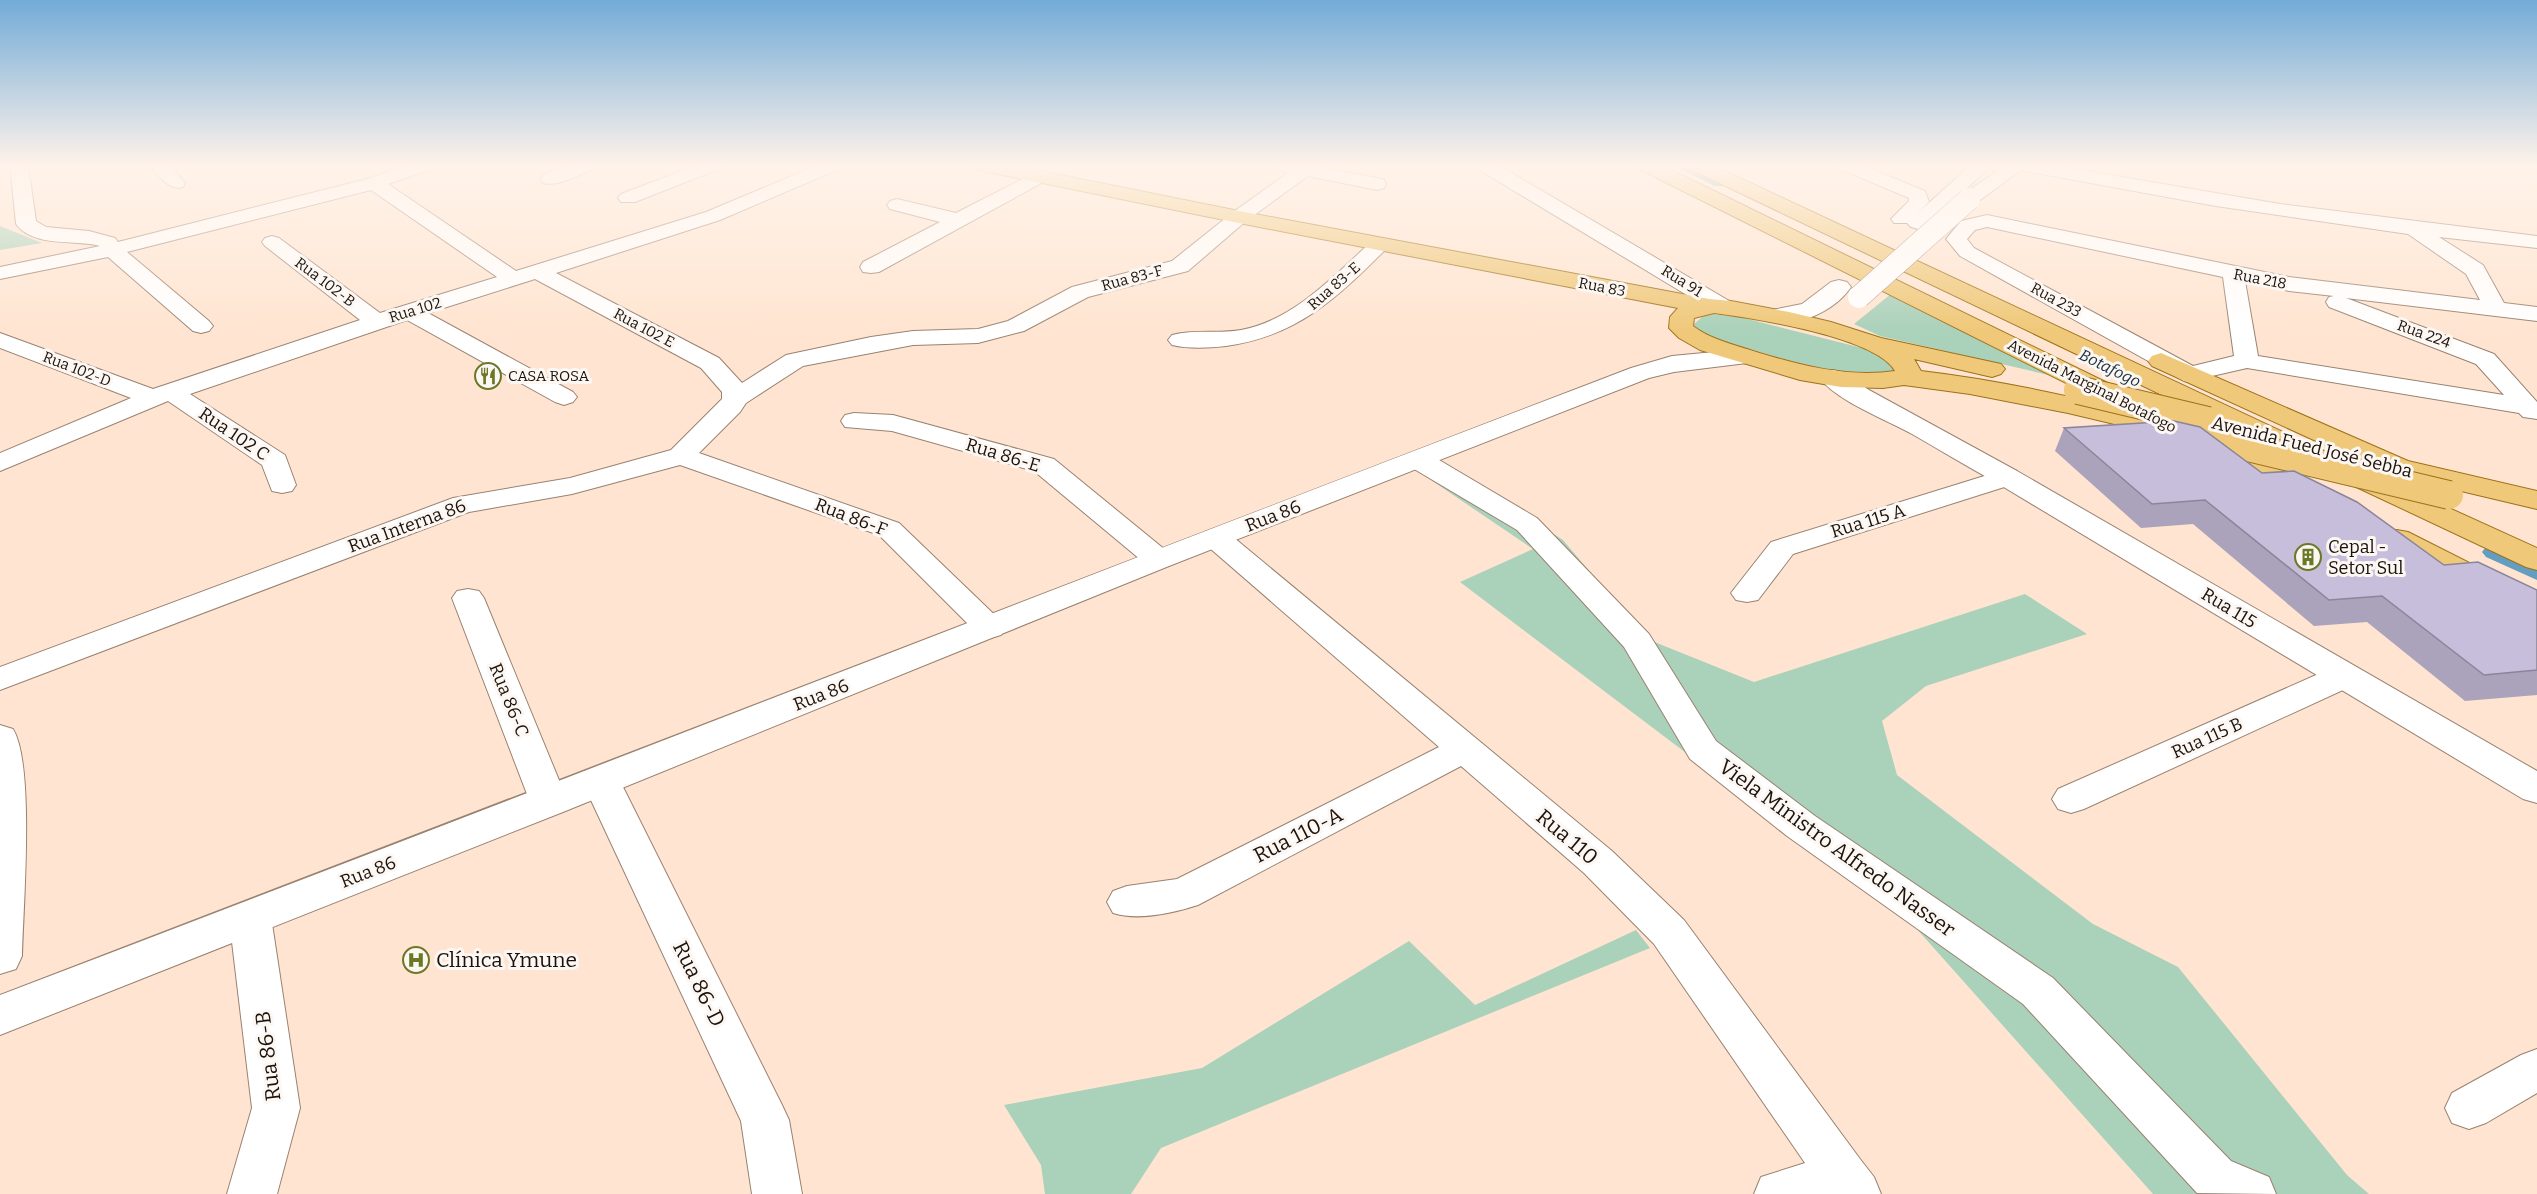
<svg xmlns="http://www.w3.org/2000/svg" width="2537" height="1194" font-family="Bitter,serif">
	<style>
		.green { fill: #aad1ba }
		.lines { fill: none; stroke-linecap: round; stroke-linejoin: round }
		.canal { fill: #639dbf; fill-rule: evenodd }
		.minor-casing { stroke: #998270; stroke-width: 2 }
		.tertiary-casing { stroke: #998270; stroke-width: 2 }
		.secondary-casing { stroke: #998270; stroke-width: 2 }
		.primary-casing { stroke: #9e7119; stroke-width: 2 }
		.minor { fill: #fff; fill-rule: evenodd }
		.tertiary { fill: #fff; fill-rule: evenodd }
		.secondary { fill: #fff; fill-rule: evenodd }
		.primary { fill: #efc879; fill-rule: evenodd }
		.secondary-bridge-casing { stroke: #998270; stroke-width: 23; stroke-linecap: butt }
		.primary-bridge-casing { stroke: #9e7119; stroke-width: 30; stroke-linecap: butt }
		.secondary-bridge { stroke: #fff; stroke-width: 22 }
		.primary-bridge { stroke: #efc879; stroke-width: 28 }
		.wall { fill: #aaa3bb }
		.building { fill: #c6beda; stroke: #8b8599; stroke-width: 1.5 }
		.labels { text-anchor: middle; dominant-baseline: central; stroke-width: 6; stroke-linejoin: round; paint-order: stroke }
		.far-street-label { font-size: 15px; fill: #1b120b; stroke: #fcf7f3 }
		.far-poi-label { font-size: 15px; fill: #1b120b; stroke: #fcf7f3; text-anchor: start }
		.far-water-label { font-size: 16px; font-style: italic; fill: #142f3e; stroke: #fcf7f3 }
		.street-label { font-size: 18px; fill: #1b120b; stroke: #fcf7f3 }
		.poi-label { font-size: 18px; fill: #1b120b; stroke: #fcf7f3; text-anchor: start }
		.near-street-label { font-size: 21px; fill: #1b120b; stroke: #fcf7f3 }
		.near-poi-label { font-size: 21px; fill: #1b120b; stroke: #fcf7f3; text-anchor: start }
	</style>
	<rect width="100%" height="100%" fill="#ffe5d1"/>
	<!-- green -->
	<path class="green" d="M 0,226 L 42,243 L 0,250 Z
		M 1897,289 L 2079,382 L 1880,336 L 1854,324 Z
		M 1712,314 L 1740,317 L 1878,352 L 1897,370 L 1888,374 L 1870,375 L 1825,371 L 1699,334 L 1693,325 L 1702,317 Z
		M 1455,470 L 1563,540 L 1647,639 L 1754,682 L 2025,594 L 2087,634 L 1926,686 L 1882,721 L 1897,775 L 2093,924 L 2178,967 L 2347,1175 L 2369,1194 L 2153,1194 L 1883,891 L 1706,768 L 1460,582 L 1533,549 L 1431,480 Z
		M 1636,930 L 1650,948 L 1161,1148 L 1131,1194 L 1045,1194 L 1041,1165 L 1004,1105 L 1202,1068 L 1409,941 L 1475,1005 Z"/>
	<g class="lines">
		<!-- canal -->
		<path class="canal" d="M 1676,165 L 1696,165 L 1727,180 L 1729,183 L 1727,186 L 1715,186 L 1678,168 Z
			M 2495,544 L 2537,562 L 2537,580 L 2486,557 L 2482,552 L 2486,547 Z"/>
		<defs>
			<path id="minor" d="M 10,165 L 28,165 L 36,221 L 46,227 L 89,231 L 115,238 L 118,242 L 367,179 L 409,165 L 435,165 L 432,169 L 388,184 L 516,271 L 706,212 L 818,165 L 842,165 L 839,169 L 720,220 L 556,273 L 719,358 L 742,383 L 786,355 L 871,337 L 913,331 L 978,329 L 1008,321 L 1072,287 L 1172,261 L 1232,213 L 1289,172 L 1278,170 L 1277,165 L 1307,165 L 1377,178 L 1384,180 L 1386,184 L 1384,188 L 1377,190 L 1308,176 L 1246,221 L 1188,271 L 1088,297 L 1024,331 L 978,343 L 913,345 L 803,366 L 746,403 L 740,412 L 699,453 L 899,523 L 1001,621 L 1006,628 L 1001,635 L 990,638 L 979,635 L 879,535 L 680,465 L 572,494 L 469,512 L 0,690 L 0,667 L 453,498 L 570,478 L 671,450 L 722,399 L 722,392 L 701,368 L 535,279 L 428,313 L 573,392 L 577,397 L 573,402 L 564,405 L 555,402 L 407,320 L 190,394 L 285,455 L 296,485 L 292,491 L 282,493 L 272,491 L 262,465 L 168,401 L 0,471 L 0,453 L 131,398 L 0,348 L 0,333 L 153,389 L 360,320 L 265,246 L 262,242 L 265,238 L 272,236 L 279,238 L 380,313 L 497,277 L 371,190 L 127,252 L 209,321 L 213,326 L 209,331 L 201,333 L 193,331 L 108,257 L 0,279 L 0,267 L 100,246 C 75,239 33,248 16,224 Z
				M 151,165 L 170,165 L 185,183 L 183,187 C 168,191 159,176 151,165 Z
				M 570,165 L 595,165 L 592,169 C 578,175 559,187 543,183 L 541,179 L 543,175 Z
				M 697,165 L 722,165 L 719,169 L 635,202 L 621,202 L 618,198 L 621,194 Z
				M 1837,165 L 1861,165 L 1925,191 L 1929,202 L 1908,223 L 1894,223 L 1891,219 L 1909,201 L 1909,198 L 1840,169 Z
				M 2016,165 L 2052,165 L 2280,204 L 2537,236 L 2537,248 L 2439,237 L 2483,265 L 2504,303 L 2537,307 L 2537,321 L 2346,298 L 2494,354 L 2537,402 L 2537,419 L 2523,417 L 2519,413 L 2247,368 L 2212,376 L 2193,383 L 2184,381 L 1960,256 L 1946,239 L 1961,221 L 1987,215 L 2289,277 L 2480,300 L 2466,274 L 2408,234 L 2216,206 L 2025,171 L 2019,169 ZM 1987,227 L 2223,277 L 2234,356 L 2193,366 L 1974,248 L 1967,239 L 1975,230 ZM 2245,281 L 2289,291 L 2334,296 L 2329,297 L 2326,302 L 2329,307 L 2476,364 L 2504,395 L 2258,356 Z
				M 1040,170 L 1047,172 L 1049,176 L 1047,180 L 879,272 L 871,273 L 863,272 L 860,267 L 863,262 L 940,222 L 890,209 L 887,205 L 890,201 L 897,199 L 956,213 Z
				M 1380,238 L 1387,240 L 1390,244 L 1387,248 C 1338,297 1298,336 1226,346 C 1209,348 1189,349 1172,345 L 1168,340 L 1172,335 C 1194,329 1218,334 1241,330 C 1294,320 1335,275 1373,240 Z
				M 854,413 L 893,415 L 1054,459 L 1169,553 L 1173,559 L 1169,565 L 1158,568 L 1147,565 L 1034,471 L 892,431 L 845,427 L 841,421 L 845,415 Z
				M 1419,452 L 1429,454 L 1537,518 L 1649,634 L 1716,741 L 1815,816 L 2053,978 L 2231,1161 L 2269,1177 L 2276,1194 L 2197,1193 L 2023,1004 L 1787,836 L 1690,759 L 1624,647 L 1517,530 L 1409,466 L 1405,460 L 1409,454 Z
				M 2007,469 L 2017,471 L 2021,477 L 2017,483 L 1793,554 L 1758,600 L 1747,602 L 1736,600 L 1731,593 L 1771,542 Z
				M 1216,529 L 1227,532 L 1612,851 L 1684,920 L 1860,1159 L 1874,1177 L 1881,1194 L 1754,1194 L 1761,1177 L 1805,1163 L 1654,944 L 1584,873 L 1461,766 L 1198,905 C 1173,913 1138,921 1113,913 L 1107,902 L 1113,891 L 1127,886 L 1177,879 L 1439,747 L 1205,544 L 1201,538 L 1205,532 Z
				M 468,589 L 479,591 L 484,598 L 568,802 L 562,812 L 549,816 L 536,812 L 530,802 L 452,598 L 457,591 Z
				M 2344,665 L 2356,668 L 2361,676 L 2356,684 L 2084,809 L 2071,813 L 2058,809 L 2052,799 L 2058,789 L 2332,668 Z
				M 601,768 L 614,772 L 620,781 L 782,1105 L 789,1120 L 802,1194 L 752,1194 L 741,1121 L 582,781 L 588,772 Z
				M 250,901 L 265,906 L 271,917 L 300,1108 L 277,1194 L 227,1194 L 252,1108 L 229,917 L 235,906 Z
				M 2537,1049 L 2537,1093 L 2486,1123 L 2469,1129 L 2452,1123 L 2445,1108 L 2452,1093 L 2521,1055 Z"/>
			<path id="tertiary" d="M 1475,165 L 1498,165 L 1731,302 L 1735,307 L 1731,312 L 1723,314 L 1715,312 L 1478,169 Z
				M 1833,370 L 1842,372 L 1869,390 L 2017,471 L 2537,771 L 2537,803 L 2523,799 L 1997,483 C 1968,467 1940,450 1912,434 C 1887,420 1835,400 1820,378 L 1824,372 Z
				M 0,725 L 13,729 C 35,765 23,908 22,956 L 16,969 L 0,974 Z"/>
			<path id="secondary" d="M 1971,165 L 1992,165 L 1925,227 L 1918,229 L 1911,227 L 1907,223 L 1911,219 Z
				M 2006,165 L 2028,165 L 1976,203 L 1962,203 L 1959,199 L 1962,195 Z
				M 1839,280 L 1847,282 L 1851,287 C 1834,312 1797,328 1767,321 L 1764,316 L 1767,311 L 1802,304 L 1831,282 Z
				M 1746,349 L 1755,352 L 1759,357 L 1755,362 L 1674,372 L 1649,378 L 1169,566 L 563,812 L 0,1035 L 0,995 C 545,788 1087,575 1631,368 L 1672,356 Z"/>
			<path id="primary" d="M 973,165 L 1011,165 L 1239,211 L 1709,299 L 1731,301 L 1789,312 L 1831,322 L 1881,338 L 2001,364 L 2005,369 L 2001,374 L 1992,377 L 1914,359 L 1921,371 C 2007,381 2091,401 2175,422 L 2179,428 L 2175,434 L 2165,436 L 2068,413 L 1970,394 L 1904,385 L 1883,388 L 1841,387 L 1800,380 L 1700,350 L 1679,338 L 1669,328 L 1670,317 L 1678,308 L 1239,223 L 983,171 L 976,169 ZM 1714,313 C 1752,318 1876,337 1895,371 C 1846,378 1799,365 1753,351 C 1732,344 1710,339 1693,326 L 1694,318 Z
				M 1636,165 L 1661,165 L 2124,391 L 2128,397 L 2124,403 L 2115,405 L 2106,403 L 1639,169 Z
				M 1687,165 L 1712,165 L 2328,453 L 2332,459 L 2328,465 L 2318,468 L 2308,465 L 1690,169 Z
				M 2161,353 L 2408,461 L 2537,491 L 2537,509 L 2368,469 L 2364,463 L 2152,366 L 2148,361 L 2152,356 Z
				M 2215,439 L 2225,441 L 2315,487 L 2320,493 L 2315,499 L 2305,502 L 2295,499 L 2205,453 L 2201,447 L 2205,441 Z
				M 2362,470 L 2372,473 L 2537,548 L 2537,570 L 2526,567 L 2352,485 L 2347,479 L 2352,473 Z
				M 2397,530 L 2408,532 L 2537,597 L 2537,620 L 2525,617 L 2386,546 L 2381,539 L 2386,532 Z"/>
		</defs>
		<!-- minor casing -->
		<use href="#minor" class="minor-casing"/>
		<!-- tertiary casing -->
		<use href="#tertiary" class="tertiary-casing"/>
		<!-- secondary casing -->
		<use href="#secondary" class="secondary-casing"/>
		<!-- primary casing -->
		<use href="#primary" class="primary-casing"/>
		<!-- minor -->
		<use href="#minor" class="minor"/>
		<!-- tertiary -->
		<use href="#tertiary" class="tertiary"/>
		<!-- secondary -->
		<use href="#secondary" class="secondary"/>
		<!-- primary -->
		<use href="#primary" class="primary"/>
		<defs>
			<path id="secondary-bridge" d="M 1859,297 L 1969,199"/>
			<path id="primary-bridge" d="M 2078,390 L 2208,421
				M 2176,430 L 2449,495"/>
		</defs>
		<!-- secondary-bridge casing -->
		<use href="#secondary-bridge" class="secondary-bridge-casing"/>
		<!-- primary-bridge casing -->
		<use href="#primary-bridge" class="primary-bridge-casing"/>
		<!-- secondary-bridge -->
		<use href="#secondary-bridge" class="secondary-bridge"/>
		<!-- primary-bridge -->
		<use href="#primary-bridge" class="primary-bridge"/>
	</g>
	<!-- wall -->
	<path class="wall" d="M 2064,428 L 2262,473 L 2444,565 L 2537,590 L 2537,695 L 2465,701 L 2367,622 L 2314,626 L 2193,524 L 2141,528 L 2055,451 Z"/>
	<!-- building -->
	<path class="building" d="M 2174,421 L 2200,427 L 2262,473 L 2294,471 L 2357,502 L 2444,565 L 2478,562 L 2537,590 L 2537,670 L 2484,675 L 2382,596 L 2329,600 L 2205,500 L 2152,504 L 2064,428 Z"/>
	<!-- sky -->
	<linearGradient id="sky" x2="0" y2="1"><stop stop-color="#73abd8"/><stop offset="0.5" stop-color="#fff3ea"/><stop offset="1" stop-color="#fff3ea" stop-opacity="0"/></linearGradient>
	<rect width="2537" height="332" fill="url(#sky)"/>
	<!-- icons -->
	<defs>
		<symbol id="restaurant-ring" viewBox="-11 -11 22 22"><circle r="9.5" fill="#fcf7f3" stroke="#697927" stroke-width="1.5"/><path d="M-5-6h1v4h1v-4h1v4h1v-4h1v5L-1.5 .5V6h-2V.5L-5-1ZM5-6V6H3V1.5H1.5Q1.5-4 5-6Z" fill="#697927"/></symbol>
		<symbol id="building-ring" viewBox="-11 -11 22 22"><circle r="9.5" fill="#fcf7f3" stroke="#697927" stroke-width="1.5"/><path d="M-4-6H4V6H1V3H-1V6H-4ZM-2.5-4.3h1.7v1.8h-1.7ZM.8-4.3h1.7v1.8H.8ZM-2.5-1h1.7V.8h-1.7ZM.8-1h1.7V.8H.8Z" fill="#697927"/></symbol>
		<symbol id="hospital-ring" viewBox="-11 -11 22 22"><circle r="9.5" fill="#fcf7f3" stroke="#697927" stroke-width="1.5"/><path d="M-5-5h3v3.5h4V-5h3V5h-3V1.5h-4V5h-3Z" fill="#697927"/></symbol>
	</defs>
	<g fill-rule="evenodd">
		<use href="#restaurant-ring" x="473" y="361" width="30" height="30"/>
		<use href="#building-ring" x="2293" y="542" width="30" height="30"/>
		<use href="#hospital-ring" x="401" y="945" width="30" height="30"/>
	</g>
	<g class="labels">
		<!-- far-street labels -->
		<g class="far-street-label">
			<text transform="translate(1132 278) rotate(-15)">Rua 83-F</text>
			<text transform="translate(2260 279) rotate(11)">Rua 218</text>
			<text transform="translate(1682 281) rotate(32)">Rua 91</text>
			<text transform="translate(325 282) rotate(37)">Rua 102-B</text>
			<text transform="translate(1334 286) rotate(-41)">Rua 83-E</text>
			<text transform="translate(1602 287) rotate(11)">Rua 83</text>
			<text transform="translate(2056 300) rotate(29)">Rua 233</text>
			<text transform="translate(415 310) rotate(-17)">Rua 102</text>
			<text transform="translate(644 328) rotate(28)">Rua 102 E</text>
			<text transform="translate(2424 334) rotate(20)">Rua 224</text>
			<text transform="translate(77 369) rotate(21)">Rua 102-D</text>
			<text transform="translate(2092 386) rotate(27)">Avenida Marginal Botafogo</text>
		</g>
		<!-- far-poi labels -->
		<g class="far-poi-label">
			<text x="508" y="376">CASA ROSA</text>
		</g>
		<!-- far-water labels -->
		<g class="far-water-label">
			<text transform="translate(2110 368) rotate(26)">Botafogo</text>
		</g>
		<!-- street labels -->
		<g class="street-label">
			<text transform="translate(234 434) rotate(34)">Rua 102 C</text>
			<text transform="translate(2312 447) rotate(14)">Avenida Fued José Sebba</text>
			<text transform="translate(1003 455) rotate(17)">Rua 86-E</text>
			<text transform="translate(1273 516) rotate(-21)">Rua 86</text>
			<text transform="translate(851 517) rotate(21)">Rua 86-F</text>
			<text transform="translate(1868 521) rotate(-17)">Rua 115 A</text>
			<text transform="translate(407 526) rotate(-20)">Rua Interna 86</text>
			<text transform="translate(2229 608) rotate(31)">Rua 115</text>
			<text transform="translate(821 695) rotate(-21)">Rua 86</text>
			<text transform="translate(509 700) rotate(68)">Rua 86-C</text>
			<text transform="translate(2207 738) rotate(-24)">Rua 115 B</text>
			<text transform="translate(368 872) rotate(-21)">Rua 86</text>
		</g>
		<!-- poi labels -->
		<g class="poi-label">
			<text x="2328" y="547">Cepal -<tspan x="2328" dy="21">Setor Sul</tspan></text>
		</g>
		<!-- near-street labels -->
		<g class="near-street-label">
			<text transform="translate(1298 835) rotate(-27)">Rua 110-A</text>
			<text transform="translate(1567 837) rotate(40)">Rua 110</text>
			<text transform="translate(1837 848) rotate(36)">Viela Ministro Alfredo Nasser</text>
			<text transform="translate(699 984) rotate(64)">Rua 86-D</text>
			<text transform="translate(268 1056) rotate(-97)">Rua 86-B</text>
		</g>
		<!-- near-poi labels -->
		<g class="near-poi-label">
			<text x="436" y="960">Clínica Ymune</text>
		</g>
	</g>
</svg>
